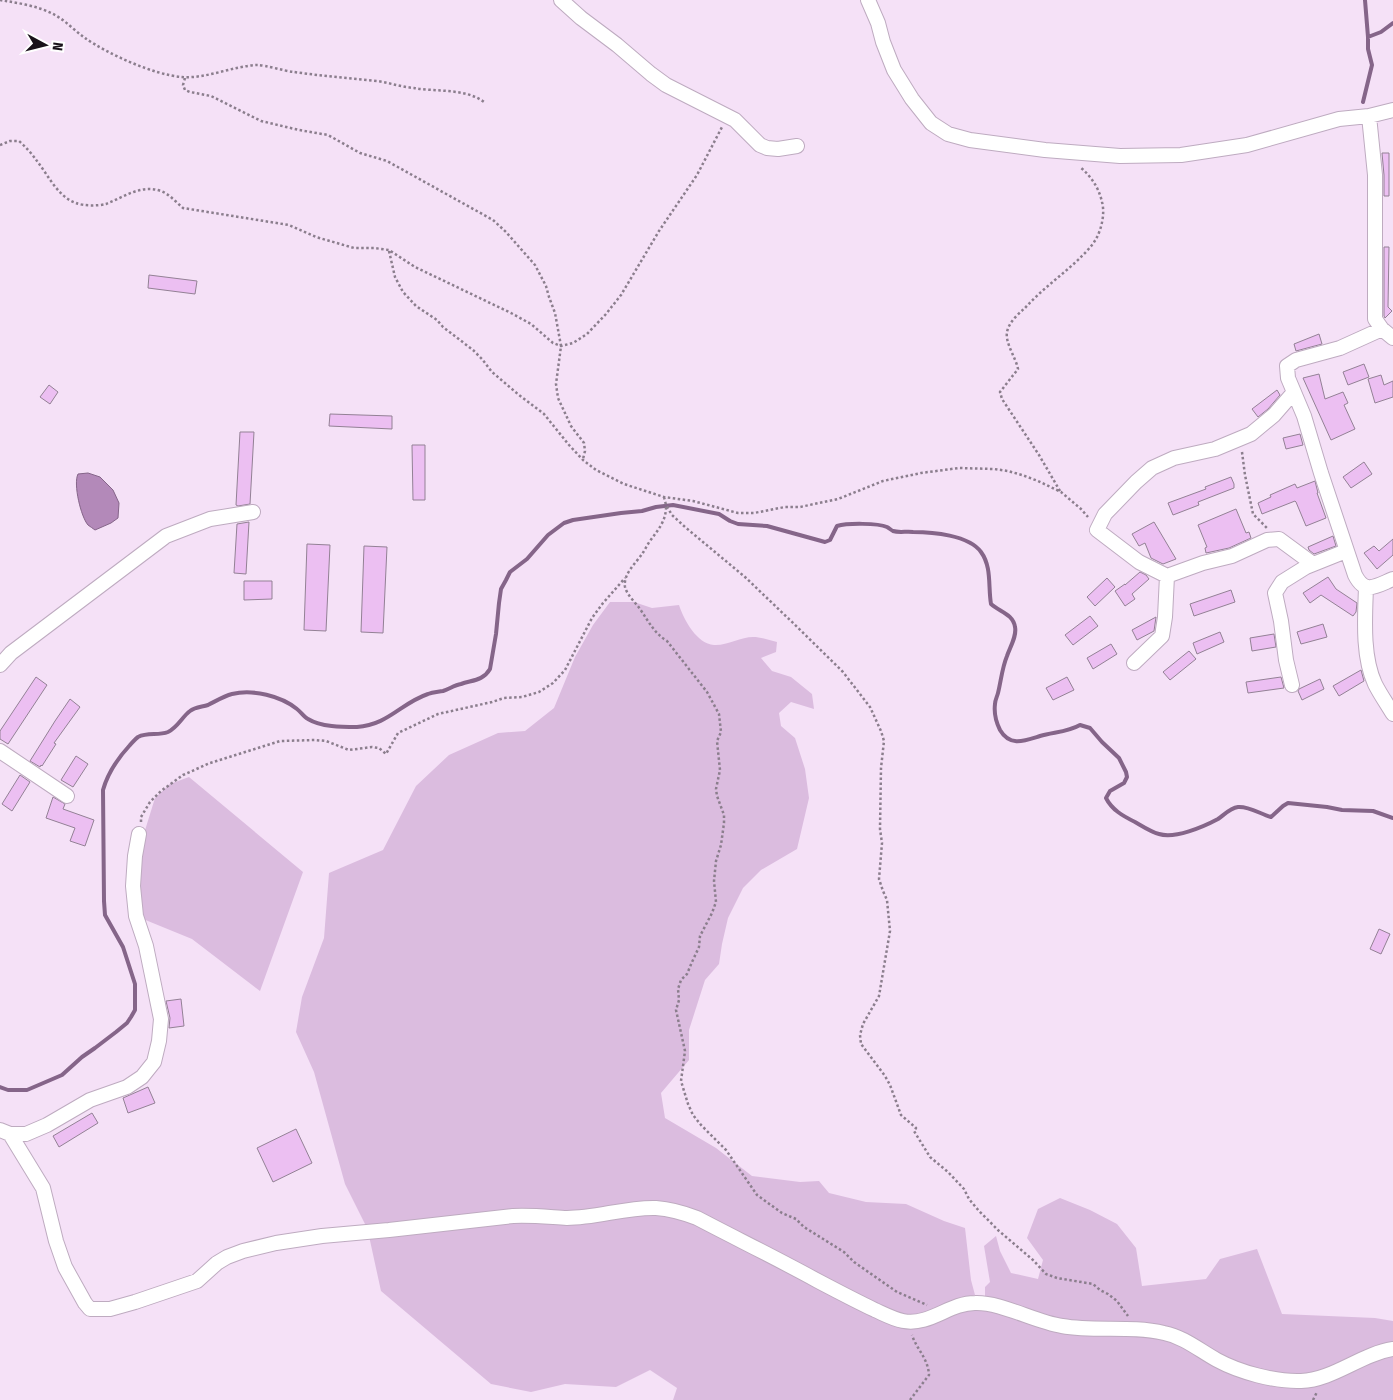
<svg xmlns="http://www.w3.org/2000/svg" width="1393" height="1400" font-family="'Fira Sans Condensed',sans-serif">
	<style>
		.green { fill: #dbbcdf }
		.water { fill: #b389b9; stroke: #856589 }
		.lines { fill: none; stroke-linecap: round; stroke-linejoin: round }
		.stream { stroke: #856589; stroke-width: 4 }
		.building { fill: #ecbff2; stroke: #938195 }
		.street-casing { stroke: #beabc0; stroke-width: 16 }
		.path { stroke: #8b7e8d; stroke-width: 2.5; stroke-dasharray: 2.5 2.5; stroke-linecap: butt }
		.street { stroke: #fff; stroke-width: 14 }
	</style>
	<rect width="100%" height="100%" fill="#f5e1f7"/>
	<!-- green -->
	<path class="green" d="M 610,602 L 634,602 L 652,608 L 679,605 C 684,620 697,644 714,645 C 726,646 741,637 753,637 C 761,637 769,640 777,642 L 776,652 L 761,658 L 772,671 L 791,677 L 812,694 L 814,709 L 791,702 L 779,713 L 781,726 L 795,738 L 805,769 L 809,798 L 797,849 L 761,870 L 743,888 L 728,918 L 722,944 L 719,964 L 705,980 L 689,1030 L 689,1060 L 661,1093 L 665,1118 L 716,1148 L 752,1176 L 800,1182 L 819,1181 L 829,1193 L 866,1202 L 906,1204 L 944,1221 L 965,1228 L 971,1280 L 975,1295 L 960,1300 L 928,1317 L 905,1318 L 654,1203 L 617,1204 L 572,1215 L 367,1228 L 345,1184 L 314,1072 L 296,1032 L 302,997 L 324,938 L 329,873 L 383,850 L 416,786 L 449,755 L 498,733 L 525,731 L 554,708 L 575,657 L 593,625 Z
		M 189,777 L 303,872 L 260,991 L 192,939 L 143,919 L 136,894 L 142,840 L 155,798 L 170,784 Z
		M 1060,1198 L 1090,1210 L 1117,1224 L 1136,1248 L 1142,1286 L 1206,1279 L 1220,1259 L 1257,1249 L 1282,1314 L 1375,1318 L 1393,1321 L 1393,1400 L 673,1400 L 677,1388 L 650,1370 L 616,1387 L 565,1384 L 531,1392 L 491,1384 L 381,1291 L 369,1236 L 518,1219 L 659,1212 L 693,1220 L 903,1325 L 985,1302 L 985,1287 L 990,1282 L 984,1246 L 996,1236 L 1000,1251 L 1011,1273 L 1038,1279 L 1043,1260 L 1027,1238 L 1038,1209 Z"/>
	<!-- water -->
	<path class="water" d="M 88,473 L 100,477 L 113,490 L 119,503 L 118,518 L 111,523 L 95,530 C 93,528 90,527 88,525 C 81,517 73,484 78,474 Z"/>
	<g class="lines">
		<!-- stream -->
		<path class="stream" d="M 1368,37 L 1381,32 L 1393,23
			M 1363,102 L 1372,65 L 1368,49 L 1368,37 L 1365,0
			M 0,1087 L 8,1090 L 27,1090 L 62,1075 L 82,1057 L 95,1048 L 116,1032 L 127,1023 L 131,1017 L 135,1010 L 135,984 L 123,947 L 105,915 L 104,901 L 103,790 C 108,772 118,758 130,745 C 133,742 135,739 138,737 C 148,732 158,736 168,732 C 178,727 182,717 190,711 C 195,707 202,707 208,705 C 216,701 224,696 232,694 C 253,689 281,696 297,709 C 301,712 304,717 308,719 C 321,727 342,727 357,727 C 388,725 401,703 428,694 C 433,692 438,692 443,691 C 449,689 455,685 461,684 C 472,680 483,681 490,669 L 496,634 L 499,603 L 501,589 L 506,580 L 510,572 L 527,559 L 548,535 L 564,523 L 573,520 L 621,513 L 642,511 L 656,507 L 673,505 L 719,514 L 730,521 L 738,524 L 767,526 L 825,542 L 830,540 L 837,526 C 847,523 878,523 887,527 C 889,528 891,530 893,531 C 899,533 907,531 913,532 C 932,532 969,535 981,552 C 992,567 988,587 991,604 C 1000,612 1013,614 1015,627 C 1017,636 1010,647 1007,656 C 1002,668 1001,681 998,693 C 997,697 995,700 995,704 C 994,712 996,722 1000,730 C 1010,747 1024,741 1040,736 C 1054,732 1068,732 1080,725 L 1090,728 L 1102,742 L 1119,758 L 1126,772 L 1127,777 L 1124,783 L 1110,791 L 1106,798 C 1112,810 1123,816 1135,822 C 1142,826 1151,832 1159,834 C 1175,839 1203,827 1218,819 C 1224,815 1230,808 1238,807 C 1249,806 1260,814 1271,817 L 1283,806 L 1288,803 L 1327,807 L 1342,810 L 1373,811 L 1393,818"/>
	</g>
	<!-- building -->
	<path class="building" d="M 1382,153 L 1389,153 L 1389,196 L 1384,196 L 1384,175 Z
		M 1384,247 L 1389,247 L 1388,307 L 1392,311 L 1385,318 L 1384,316 Z
		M 149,275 L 197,281 L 195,294 L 148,288 Z
		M 1319,334 L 1322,344 L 1296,351 L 1294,344 Z
		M 1364,364 L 1369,377 L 1348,385 L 1343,372 Z
		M 1319,374 L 1325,399 L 1343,392 L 1348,403 L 1344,405 L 1355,429 L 1331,440 L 1303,378 Z
		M 1381,375 L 1384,385 L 1393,381 L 1393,397 L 1375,403 L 1368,379 Z
		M 49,385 L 58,392 L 50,404 L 40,397 Z
		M 1277,390 L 1280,395 L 1268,409 L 1258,417 L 1252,409 Z
		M 330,414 L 392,416 L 392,429 L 329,426 Z
		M 240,432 L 254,432 L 250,504 L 238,506 L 236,505 Z
		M 1300,434 L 1303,445 L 1286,449 L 1283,438 Z
		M 412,445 L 425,445 L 425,500 L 413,500 Z
		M 1364,462 L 1372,474 L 1351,488 L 1343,477 Z
		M 1231,477 L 1234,484 L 1234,488 L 1198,502 L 1199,505 L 1173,515 L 1168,503 L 1206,489 L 1205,487 Z
		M 1315,481 L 1318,493 L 1317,493 L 1326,518 L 1306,526 L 1296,502 L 1295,501 L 1262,514 L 1258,503 L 1271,497 L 1270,495 L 1295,484 L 1297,488 Z
		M 1236,509 L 1246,533 L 1249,532 L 1251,538 L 1229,548 L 1206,553 L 1205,548 L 1207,547 L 1198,525 Z
		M 249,522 L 246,574 L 234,573 L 237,524 Z
		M 1154,522 L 1176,559 L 1163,564 L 1151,558 L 1145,543 L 1139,546 L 1132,534 Z
		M 1333,536 L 1336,546 L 1314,554 L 1309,550 L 1308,547 Z
		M 1393,539 L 1393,555 L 1377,569 L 1364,553 L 1374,546 L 1379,551 Z
		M 307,544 L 330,545 L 326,631 L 304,630 Z
		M 364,546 L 387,547 L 383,633 L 361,632 Z
		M 1140,572 L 1146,575 L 1149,579 L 1132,594 L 1135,599 L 1125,606 L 1115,591 L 1125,584 L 1125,585 Z
		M 1328,577 L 1336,589 L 1357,603 L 1356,612 L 1353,616 L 1321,595 L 1310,603 L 1303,593 Z
		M 1107,578 L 1115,587 L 1095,606 L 1087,597 Z
		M 244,581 L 272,581 L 272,599 L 244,600 Z
		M 1231,590 L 1235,602 L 1194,616 L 1190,604 Z
		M 1090,616 L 1098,626 L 1073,645 L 1065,635 Z
		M 1156,617 L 1154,631 L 1137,640 L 1132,630 Z
		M 1323,624 L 1327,637 L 1301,644 L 1297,632 Z
		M 1220,632 L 1224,642 L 1197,654 L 1193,643 Z
		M 1274,634 L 1276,647 L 1252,651 L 1250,638 Z
		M 1111,644 L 1117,654 L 1093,669 L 1087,658 Z
		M 1189,651 L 1196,659 L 1170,680 L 1163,672 Z
		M 1361,670 L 1364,681 L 1339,696 L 1333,686 Z
		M 36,677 L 47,685 L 8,744 L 0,739 L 0,731 Z
		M 1067,677 L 1074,690 L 1053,700 L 1046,688 Z
		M 1281,677 L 1284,688 L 1248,693 L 1246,682 Z
		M 1320,679 L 1324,689 L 1302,700 L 1298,691 L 1299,689 Z
		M 70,699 L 80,707 L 54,743 L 56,744 L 42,766 L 41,765 L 40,767 L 30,761 L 55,721 Z
		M 76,756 L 88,764 L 73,787 L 61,780 Z
		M 20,775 L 30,782 L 12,811 L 2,804 Z
		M 53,797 L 65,804 L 63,809 L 94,820 L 85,846 L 70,841 L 75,828 L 46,818 Z
		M 1379,929 L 1390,934 L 1381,954 L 1370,949 Z
		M 181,999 L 184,1026 L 169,1028 L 170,1018 L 166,1001 Z
		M 148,1087 L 155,1103 L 128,1113 L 123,1098 Z
		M 92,1113 L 98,1123 L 59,1147 L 53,1136 Z
		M 296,1129 L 312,1163 L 273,1182 L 257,1148 Z"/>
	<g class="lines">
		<defs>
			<path id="street" d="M 561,0 L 581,18 L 617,45 L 651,74 L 666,85 L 735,120 L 760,145 L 767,148 L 778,149 L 797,146
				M 868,0 L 878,23 L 883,42 L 894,70 L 912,99 L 931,123 L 948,134 L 970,140 L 1045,150 L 1120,156 L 1181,155 L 1247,145 L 1339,119 L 1369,116 L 1393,110
				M 1369,116 L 1375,175 L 1375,319 L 1382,329 L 1393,338
				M 1382,329 L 1340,348 L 1296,360 L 1287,366 L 1288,378 L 1304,416 L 1321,473 L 1355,575 C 1365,595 1376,586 1393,579
				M 1167,576 L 1139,562 L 1097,530 L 1105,514 L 1136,482 L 1152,468 L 1174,458 L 1215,449 L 1251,434 L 1274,415 L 1294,392
				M 1366,587 C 1365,617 1362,656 1375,684 C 1380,694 1387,704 1393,714
				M 1134,663 L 1162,636 L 1165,617 L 1167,576 L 1203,563 L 1232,556 L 1267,540 L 1279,539 L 1313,564
				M 0,665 L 11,653 L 166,536 L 210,519 L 253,512
				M 1292,685 L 1286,660 L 1281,621 L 1275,593 L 1282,582 L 1306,567 L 1346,551
				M 0,751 L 67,796
				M 0,1130 L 10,1134 L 26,1134 L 47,1125 L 90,1100 L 127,1087 L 142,1077 L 154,1062 L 159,1041 L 161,1019 L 146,946 L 136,916 L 133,886 L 135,856 L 139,834
				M 10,1134 L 43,1188 L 56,1241 L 65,1267 L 85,1303 L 90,1309 L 110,1309 L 135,1302 L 197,1281 L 217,1263 L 227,1257 L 243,1251 L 276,1243 L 322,1236 L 389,1230 L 513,1216 C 531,1215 549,1217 567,1218 C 597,1218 626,1207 656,1208 C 670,1209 684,1213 697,1218 C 737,1239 778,1259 818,1281 C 837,1291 856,1301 875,1310 C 884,1314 893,1319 903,1321 C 930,1326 949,1303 975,1303 C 1001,1302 1035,1322 1062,1326 C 1096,1332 1130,1325 1164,1333 C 1184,1337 1199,1350 1217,1360 C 1239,1372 1275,1382 1301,1381 C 1333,1380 1361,1354 1393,1349"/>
		</defs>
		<!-- street casing -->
		<use href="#street" class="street-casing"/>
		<!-- path -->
		<path class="path" d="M 0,0 C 18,3 39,6 55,15 C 66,21 75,31 85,38 C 108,54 154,75 182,77 C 206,79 233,66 257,65 C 266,65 284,71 294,72 C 322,76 349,78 377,81 C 390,83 402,87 414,88 C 436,92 465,88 484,102
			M 185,78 L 183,85 L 185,90 L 190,92 L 211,96 L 261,121 L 299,130 L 328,135 L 360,153 L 387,161 L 493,220 L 506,232 L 535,265 L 546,286 L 549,297 L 555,313 L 561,346 L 556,384 L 558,398 L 571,426 L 584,443 L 585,451 L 583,459
			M 0,145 L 10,141 L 19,141 C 26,147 32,154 37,161 C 48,175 58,197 76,203 C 83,206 98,206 106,204 C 124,197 141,184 161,191 C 169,194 176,202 183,208 L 289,225 L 316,237 L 354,248 L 374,248 L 389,250 L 415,267 L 511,313 L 531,324 L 553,343 L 561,346 L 573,343 L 587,334 L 606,314 L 621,295 L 659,231 L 697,175 L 722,127
			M 389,251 L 395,277 L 403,292 L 416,306 L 437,320 L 443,327 L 473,350 L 482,359 L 492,372 L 519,395 L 544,414 L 569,445 L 583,460 L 596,470 L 624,484 L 664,497 L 693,501 L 738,513 L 754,513 L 785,507 L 800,507 L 838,499 L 883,481 L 921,473 L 959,468 L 994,469 L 1008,471 L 1022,475 L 1038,481 L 1061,492 L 1081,509 L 1088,517
			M 1242,452 L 1245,475 L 1253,514 L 1267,528
			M 1060,491 L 1039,455 L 1002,399 L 1000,392 L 1018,369 C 1016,358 1005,343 1007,332 C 1009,322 1018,314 1025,308 C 1041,290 1061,276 1079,259 C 1085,253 1092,246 1096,239 C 1102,228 1105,213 1102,202 C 1099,188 1091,176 1080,167
			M 664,497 L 666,505 L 672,515 L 685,527 L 745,577 L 791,621 L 843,672 L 870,707 L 881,731 L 884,741 L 881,768 L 880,829 L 882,843 L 879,879 L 883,891 L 887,900 L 890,931 L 879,996 L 863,1024 L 860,1035 L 861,1044 L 885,1076 L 890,1085 L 901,1115 L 916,1128 L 914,1131 L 930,1157 L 948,1172 L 964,1189 L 969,1199 L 979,1211 L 999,1231 L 1033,1260 L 1046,1274 L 1057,1278 L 1093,1284 L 1100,1290 L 1108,1294 L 1117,1301 L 1128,1316
			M 666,507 C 666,521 658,530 650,541 C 647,545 645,550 642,554 C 636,563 623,574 625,587 C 627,595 635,602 640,609 C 649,622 654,633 667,641 L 707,692 L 719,714 L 721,732 L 717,741 L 720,770 L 716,789 L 717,796 L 724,815 L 724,823 L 721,845 L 716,861 L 714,881 L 716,902 L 712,913 L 700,936 L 699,947 L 692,962 L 687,974 L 681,980 L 678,989 L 679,1000 L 676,1010 L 685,1051 L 681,1081 L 688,1104 L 693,1115 L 701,1125 L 726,1150 L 757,1195 L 768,1203 L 782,1213 L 796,1219 L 804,1227 L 844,1252 L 854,1262 L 897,1292 L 927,1305
			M 141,822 L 141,817 L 150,802 L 161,791 L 183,775 L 210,763 L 280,741 L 315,740 L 326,741 L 349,750 L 372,747 L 379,748 L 386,754 L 398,733 L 438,714 L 492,702 L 504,698 L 522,697 L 539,692 L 553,683 L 565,670 L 592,618 L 603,603 L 625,578
			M 910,1400 L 929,1375 C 928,1358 917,1350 912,1335
			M 1313,1400 L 1317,1392"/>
		<!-- street -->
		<use href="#street" class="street"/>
	</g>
	<!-- north arrow -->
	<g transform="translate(45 45) rotate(97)" stroke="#ffffff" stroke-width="4" paint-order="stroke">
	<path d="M0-4L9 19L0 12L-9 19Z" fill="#19121a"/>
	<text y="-8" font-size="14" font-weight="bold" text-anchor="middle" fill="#19121a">N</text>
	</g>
</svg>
